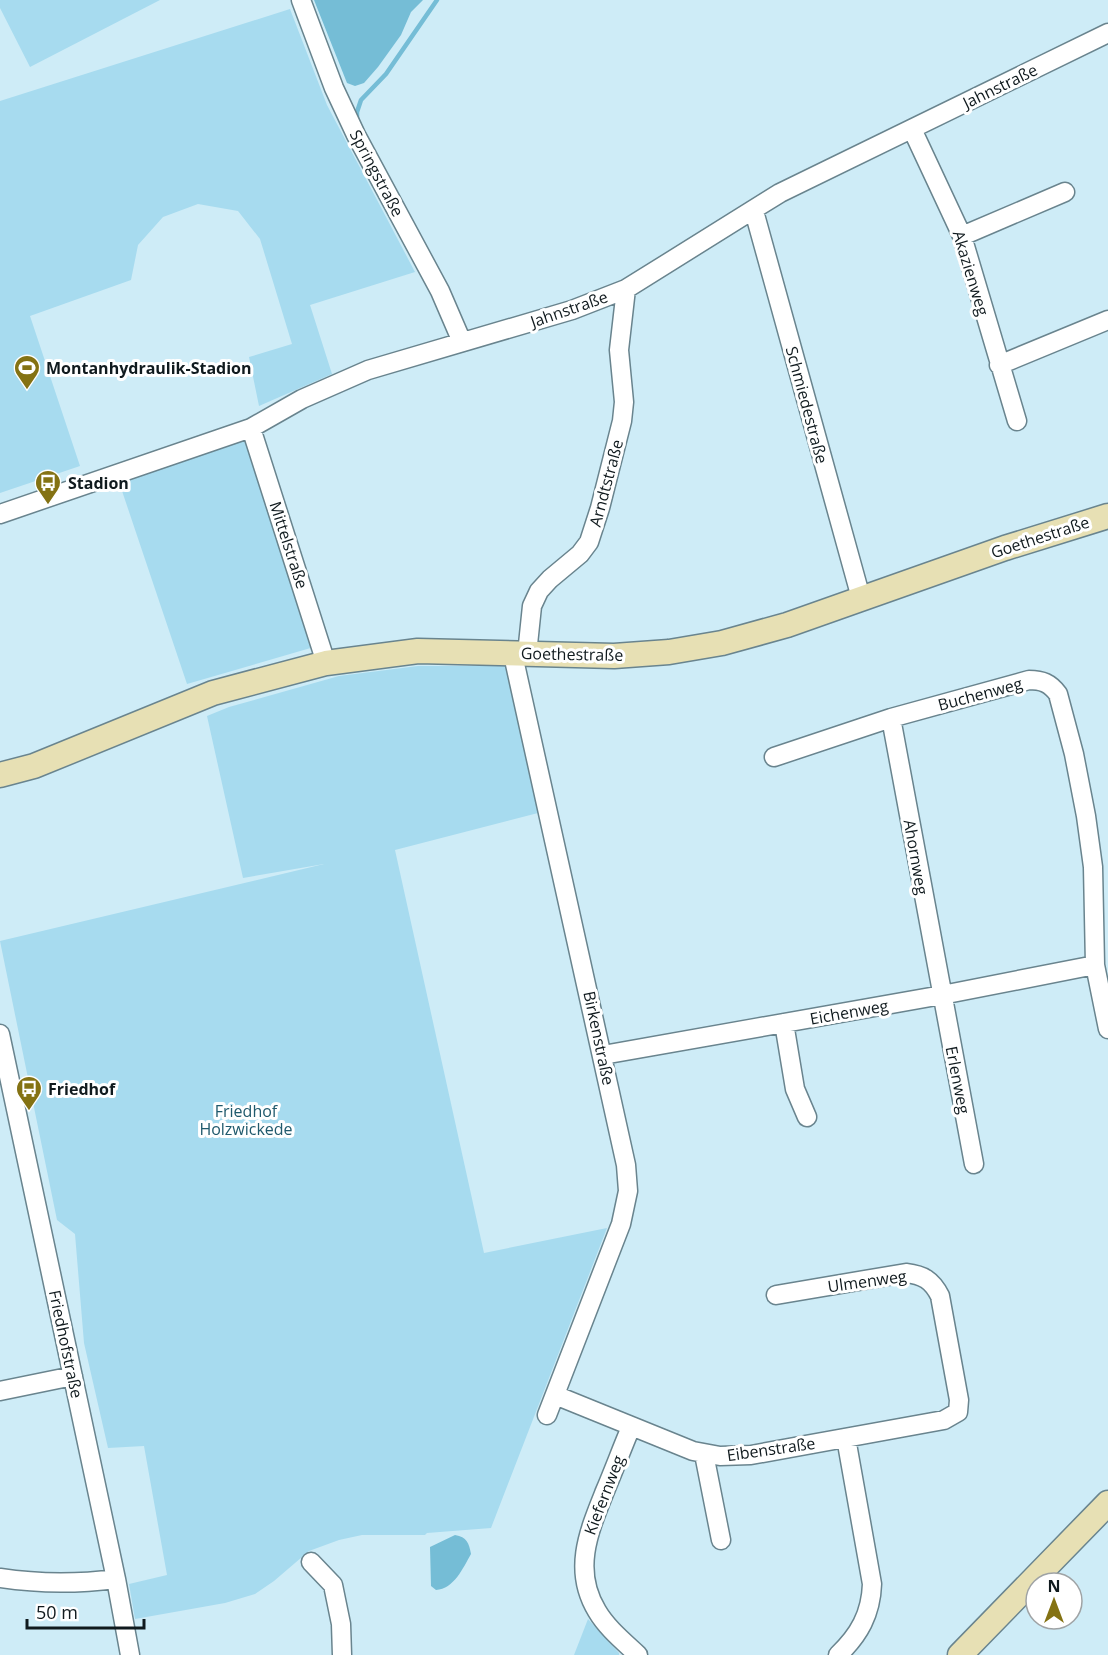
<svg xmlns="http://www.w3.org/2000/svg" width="1108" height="1655" font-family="'Open Sans',sans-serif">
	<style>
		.green { fill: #a7dbef }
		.water { fill: #75bdd6 }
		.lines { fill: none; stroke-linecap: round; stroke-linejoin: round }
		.stream { stroke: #75bdd6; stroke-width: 4.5 }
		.street-casing { stroke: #69848e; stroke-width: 21 }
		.secondary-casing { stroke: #69848e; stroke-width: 27 }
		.street { stroke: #fff; stroke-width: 18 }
		.secondary { stroke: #e7e0b4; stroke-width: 24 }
		.labels { text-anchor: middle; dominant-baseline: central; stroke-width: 6; stroke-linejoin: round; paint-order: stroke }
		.street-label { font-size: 16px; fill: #101a1e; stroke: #fff }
		.poi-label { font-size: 16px; font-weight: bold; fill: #101a1e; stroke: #fff; text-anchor: start }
		.park-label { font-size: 16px; fill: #205a6d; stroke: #fff }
	</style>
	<rect width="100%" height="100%" fill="#ceecf7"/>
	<!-- green -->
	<path class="green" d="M 0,0 L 160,0 L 30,67 L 0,8 Z
		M 290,9 L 327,105 L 415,272 L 310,305 L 332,374 L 259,406 L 249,357 L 292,344 L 260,239 L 238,211 L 198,204 L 163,217 L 138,245 L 131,280 L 30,316 L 80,466 L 0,493 L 0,101 Z
		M 248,439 L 314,647 L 187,684 L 119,482 Z
		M 418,666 L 508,666 L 538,813 L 395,850 L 484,1253 L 607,1228 L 491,1528 L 427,1533 L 425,1535 L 362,1535 L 339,1540 L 309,1551 L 274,1581 L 255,1594 L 225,1603 L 135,1619 L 129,1584 L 167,1575 L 144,1446 L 108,1448 L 84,1343 L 75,1234 L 57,1220 L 0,941 L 324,864 L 243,878 L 207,716 L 229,707 L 339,676 Z
		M 588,1619 L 619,1653 L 619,1655 L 574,1655 Z"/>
	<!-- water -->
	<path class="water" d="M 314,0 L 423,0 L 411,12 L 401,35 L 378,67 L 364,83 L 355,86 L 347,83 Z
		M 455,1535 C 467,1537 469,1543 471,1554 C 463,1568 454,1589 436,1590 L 431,1586 L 430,1547 Z"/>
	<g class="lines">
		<!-- stream -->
		<path class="stream" d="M 357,119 L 357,112 L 361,100 L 386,74 L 437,0"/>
		<defs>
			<path id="street" d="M 301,0 L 334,88 L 356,135 L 440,291 L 462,342
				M 912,129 L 962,236 L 1017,421
				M 754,211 L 861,598
				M 962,236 L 1065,192
				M 999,365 L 1108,320
				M 251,428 L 326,663
				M 0,514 L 251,428 L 302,399 L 368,370 L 572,310 L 626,289 L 780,193 L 1108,33
				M 515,653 L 515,664 L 626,1165 L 628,1191 L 621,1224 L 547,1415
				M 527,654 L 532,606 L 539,591 L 550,579 L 580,554 L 589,542 L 600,508 L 622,421 L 624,402 L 619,350 L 626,289
				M 891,718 L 974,1164
				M 774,757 L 891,718 L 1029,680 C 1042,680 1050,683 1058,694 L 1074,754 L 1086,816 L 1093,867 L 1095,965 L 1108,1029
				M 784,1023 L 795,1089 L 807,1117
				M 0,1034 L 116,1579 L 130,1655
				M 603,1055 L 942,995 L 1095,965
				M 0,1391 L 73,1376
				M 555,1395 L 693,1451 L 720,1456 L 751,1455 L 944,1420 L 958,1412 L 959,1400 L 940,1296 C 932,1280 923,1275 906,1273 L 776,1295
				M 631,1427 C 622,1448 614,1470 605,1491 C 589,1531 572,1570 597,1611 C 607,1628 623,1641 638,1655
				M 704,1454 L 721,1540
				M 311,1562 L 333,1585 L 341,1624 L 342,1655
				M 0,1578 C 39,1584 77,1584 116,1579
				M 838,1655 C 859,1635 871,1614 872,1584 L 846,1438"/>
			<path id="secondary" d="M 0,775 L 34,766 L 213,693 L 326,663 L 418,651 L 614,656 L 669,652 L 722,643 L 787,625 L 1005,548 L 1108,516
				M 960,1655 L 1108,1503"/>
		</defs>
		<!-- street casing -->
		<use href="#street" class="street-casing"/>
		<!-- secondary casing -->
		<use href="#secondary" class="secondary-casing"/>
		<!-- street -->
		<use href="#street" class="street"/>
		<!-- secondary -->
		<use href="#secondary" class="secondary"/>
	</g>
	<!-- icons -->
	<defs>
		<symbol id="stadium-pin" viewBox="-11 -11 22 30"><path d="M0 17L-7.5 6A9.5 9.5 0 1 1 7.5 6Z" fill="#847213" stroke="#fff"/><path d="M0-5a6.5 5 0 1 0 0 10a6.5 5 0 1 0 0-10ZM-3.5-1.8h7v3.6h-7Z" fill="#fff"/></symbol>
		<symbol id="bus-pin" viewBox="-11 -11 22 30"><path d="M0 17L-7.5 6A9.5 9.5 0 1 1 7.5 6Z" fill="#847213" stroke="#fff"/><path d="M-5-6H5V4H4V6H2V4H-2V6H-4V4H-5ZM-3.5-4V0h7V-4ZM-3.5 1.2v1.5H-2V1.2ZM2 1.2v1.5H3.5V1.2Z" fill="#fff"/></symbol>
	</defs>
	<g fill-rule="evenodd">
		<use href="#stadium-pin" x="12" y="353" width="30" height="40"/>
		<use href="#bus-pin" x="33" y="468" width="30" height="40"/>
		<use href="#bus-pin" x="14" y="1074" width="30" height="40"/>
	</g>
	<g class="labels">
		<!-- street labels -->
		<g class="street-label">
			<text transform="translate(1000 86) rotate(-26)">Jahnstraße</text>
			<text transform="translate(377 173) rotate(62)">Springstraße</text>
			<text transform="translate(971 273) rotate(73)">Akazienweg</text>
			<text transform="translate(569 309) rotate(-19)">Jahnstraße</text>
			<text transform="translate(807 405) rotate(75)">Schmiedestraße</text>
			<text transform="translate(606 483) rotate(-75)">Arndtstraße</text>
			<text transform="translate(1040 537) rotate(-18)">Goethestraße</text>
			<text transform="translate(289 545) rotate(72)">Mittelstraße</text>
			<text transform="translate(572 654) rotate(1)">Goethestraße</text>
			<text transform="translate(980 694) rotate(-15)">Buchenweg</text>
			<text transform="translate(916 857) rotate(80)">Ahornweg</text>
			<text transform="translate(849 1012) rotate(-10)">Eichenweg</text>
			<text transform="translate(599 1038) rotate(78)">Birkenstraße</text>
			<text transform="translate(958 1080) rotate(79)">Erlenweg</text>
			<text transform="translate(867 1281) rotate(-8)">Ulmenweg</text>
			<text transform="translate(66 1344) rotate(78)">Friedhofstraße</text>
			<text transform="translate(771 1449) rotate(-8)">Eibenstraße</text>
			<text transform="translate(604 1495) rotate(-69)">Kiefernweg</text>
		</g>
		<!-- poi labels -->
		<g class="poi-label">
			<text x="46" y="368">Montanhydraulik-Stadion</text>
			<text x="68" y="483">Stadion</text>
			<text x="48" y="1089">Friedhof</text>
		</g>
		<!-- park labels -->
		<g class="park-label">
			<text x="246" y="1111">Friedhof<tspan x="246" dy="18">Holzwickede</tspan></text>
		</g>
	</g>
	<!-- north arrow -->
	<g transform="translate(1054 1601)"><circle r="28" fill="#ffffff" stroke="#9fa3a5" stroke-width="1.5"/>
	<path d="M0-4.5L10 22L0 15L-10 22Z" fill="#847213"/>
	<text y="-9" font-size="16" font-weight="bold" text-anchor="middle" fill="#101a1e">N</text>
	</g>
	<!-- scale -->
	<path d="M27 1619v9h117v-9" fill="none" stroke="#101a1e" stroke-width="3"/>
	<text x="36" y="1619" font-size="18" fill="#101a1e" stroke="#ffffff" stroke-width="4.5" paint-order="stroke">50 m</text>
</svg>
